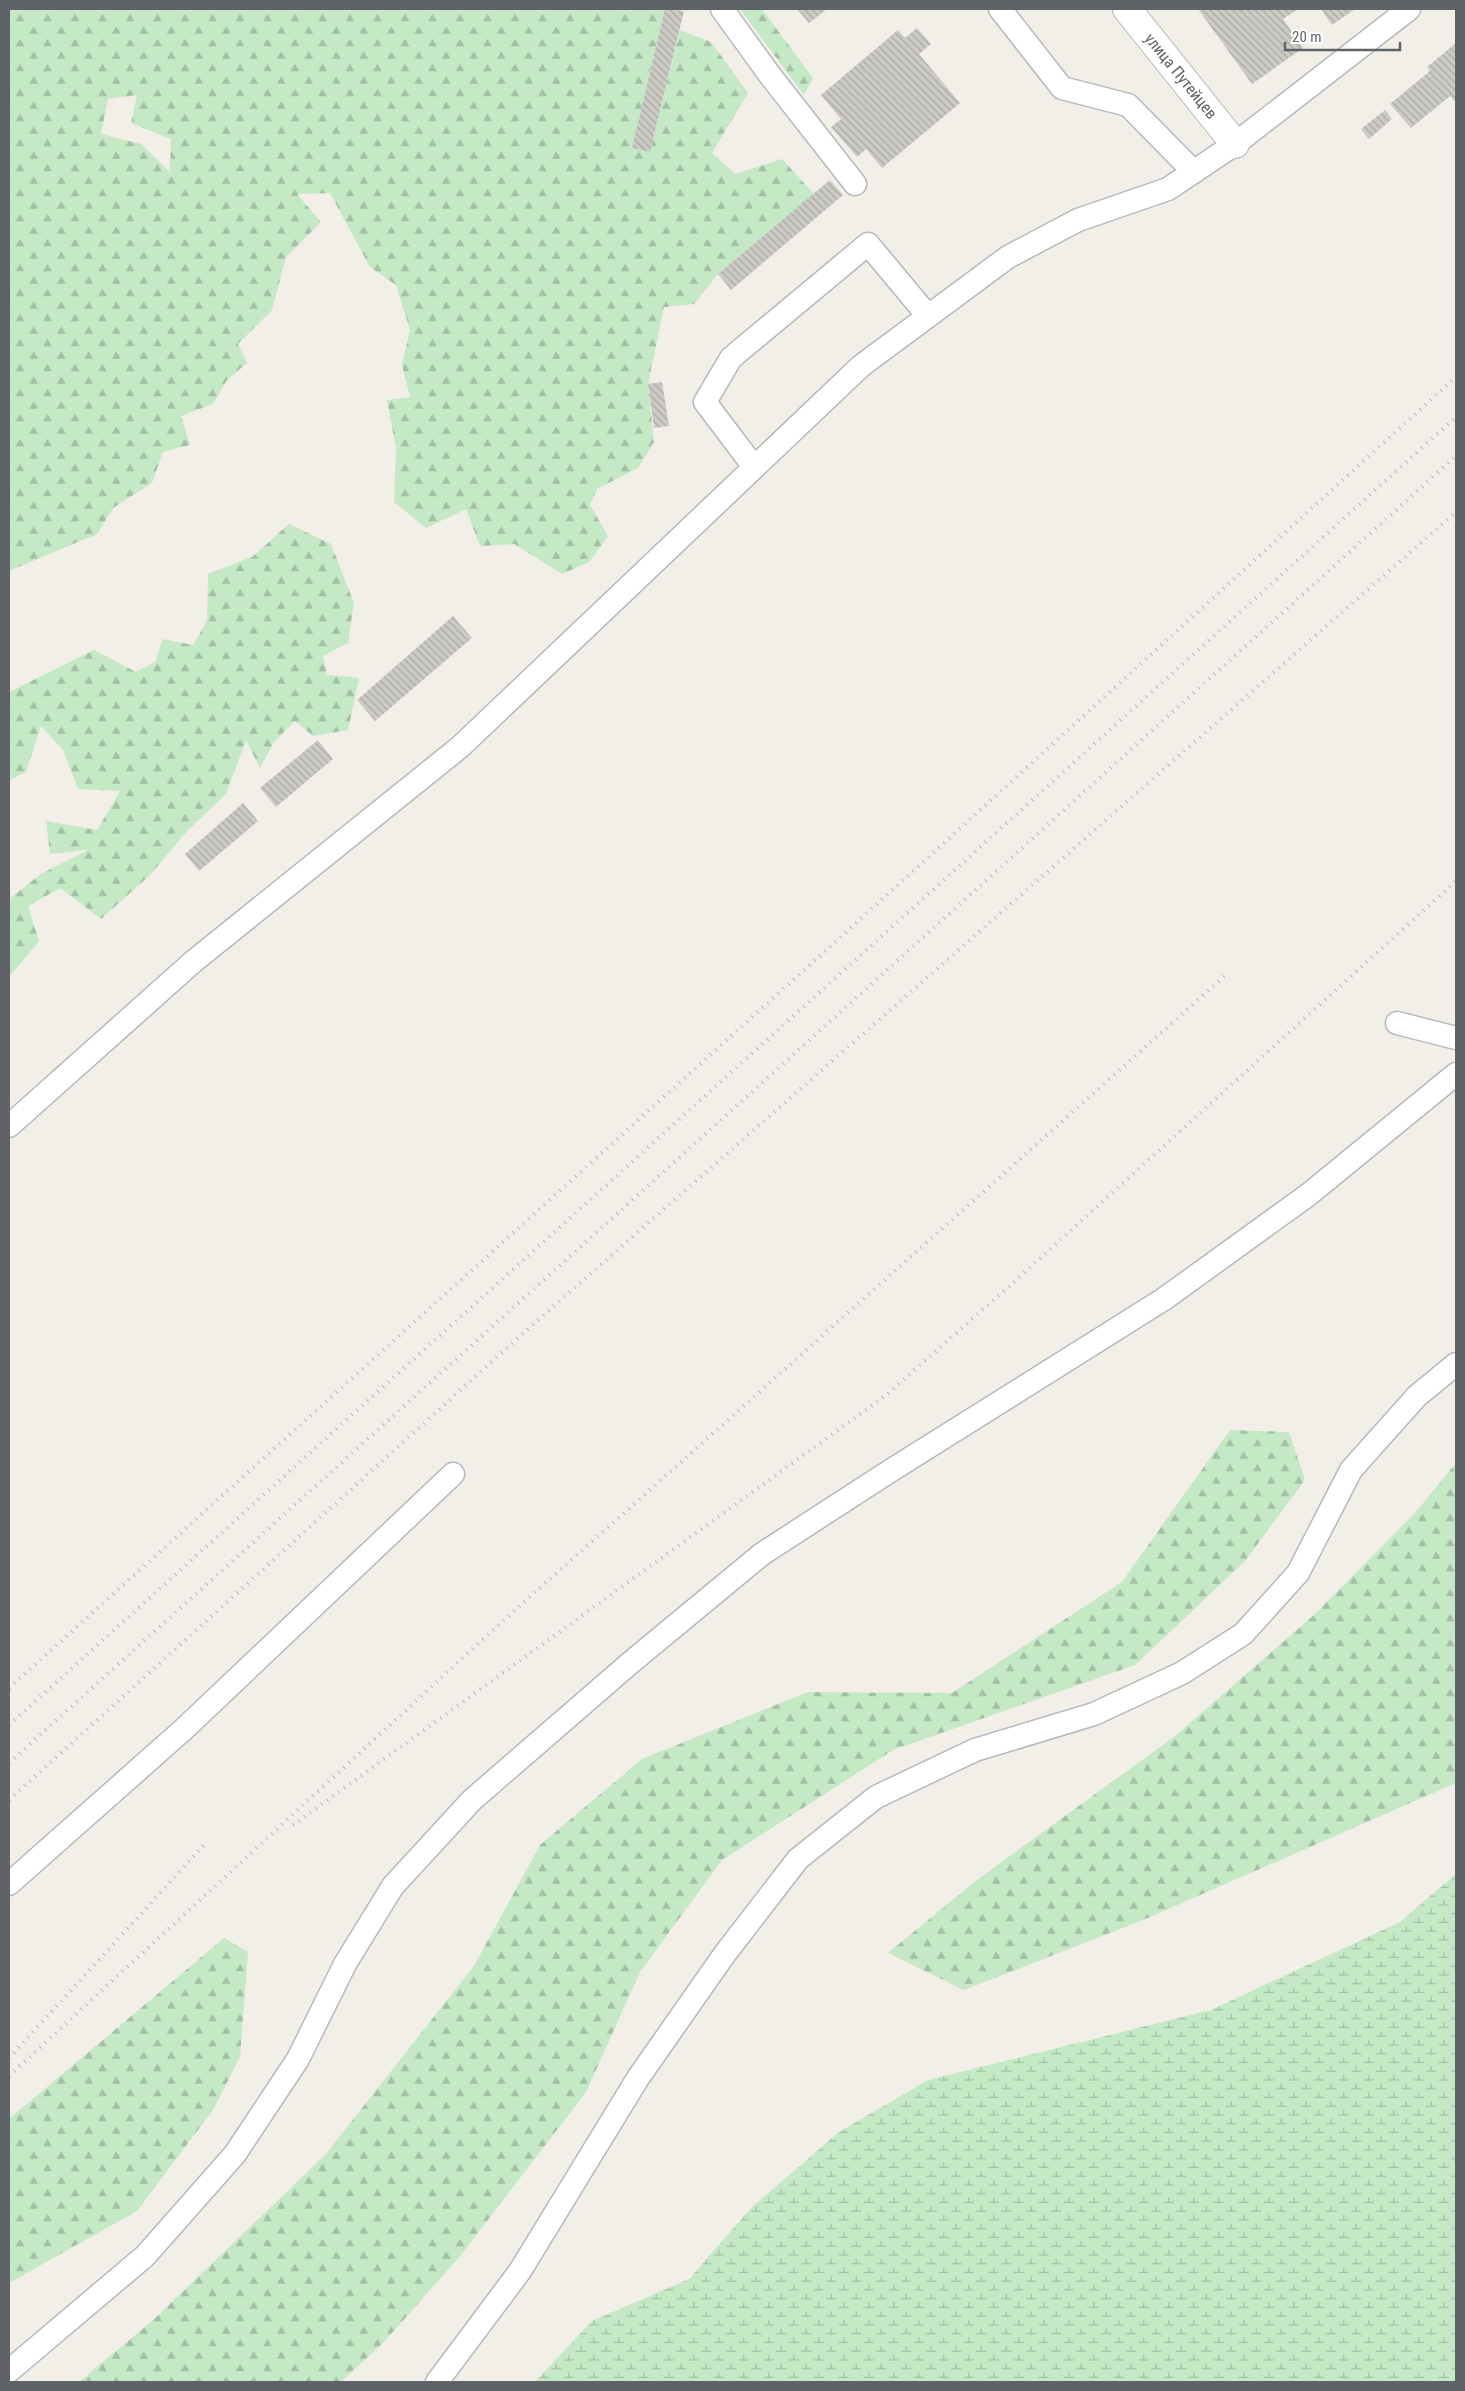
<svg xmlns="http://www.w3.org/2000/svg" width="1465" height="2391" font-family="'Roboto Condensed',sans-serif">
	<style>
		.forest { fill: url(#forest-firs); fill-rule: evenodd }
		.wetland { fill: url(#wetland-marsh) }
		.building { fill: url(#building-back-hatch) }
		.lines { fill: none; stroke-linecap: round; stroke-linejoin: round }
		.lane-casing { stroke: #b5b8bc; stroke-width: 25 }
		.street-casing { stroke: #b5b8bc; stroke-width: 30 }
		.lane { stroke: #fff; stroke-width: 22 }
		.street { stroke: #fff; stroke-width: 28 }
		.rail { stroke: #b6b7b8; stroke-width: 4; stroke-dasharray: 1 6; stroke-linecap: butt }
		.labels { text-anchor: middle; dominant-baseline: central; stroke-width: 5; stroke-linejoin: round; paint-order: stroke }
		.street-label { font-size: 16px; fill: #5f6368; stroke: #fff }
	</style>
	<defs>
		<pattern id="forest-firs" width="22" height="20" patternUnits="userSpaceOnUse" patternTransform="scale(1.25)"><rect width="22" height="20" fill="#c5e8c5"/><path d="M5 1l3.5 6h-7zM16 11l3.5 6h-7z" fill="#a3c0a4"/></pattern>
		<pattern id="wetland-marsh" width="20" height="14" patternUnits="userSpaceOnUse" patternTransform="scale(1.25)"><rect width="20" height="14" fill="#c5e8c5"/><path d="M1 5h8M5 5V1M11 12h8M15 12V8" fill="none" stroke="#a3c0a4"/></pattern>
		<pattern id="building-back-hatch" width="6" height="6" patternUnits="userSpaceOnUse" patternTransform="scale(1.25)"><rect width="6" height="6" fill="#cccac5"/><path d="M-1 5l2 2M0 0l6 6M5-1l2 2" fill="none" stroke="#a9a8a4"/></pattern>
	</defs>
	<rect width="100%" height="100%" fill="#f1efe8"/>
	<!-- forest -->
	<path class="forest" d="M 9,9 L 665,9 L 632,148 L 650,152 L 680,30 L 711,42 L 748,93 L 712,153 L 735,174 L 782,159 L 814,194 L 718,274 L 694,304 L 664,307 L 648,384 L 654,442 L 638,468 L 597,489 L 590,505 L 608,536 L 589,562 L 562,574 L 514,544 L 480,546 L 466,509 L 426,528 L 394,502 L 396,448 L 387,400 L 410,397 L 402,365 L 410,330 L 396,285 L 370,267 L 330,193 L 297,194 L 321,222 L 286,257 L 272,310 L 238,344 L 247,363 L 227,380 L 213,404 L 181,416 L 190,445 L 163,452 L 152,483 L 113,508 L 97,534 L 9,571 ZM 137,95 L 131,123 L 171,139 L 170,172 L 141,144 L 101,134 L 108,99 Z
		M 740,9 L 762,9 L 813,78 L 804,95 Z
		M 289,524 L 331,544 L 354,603 L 348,643 L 323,656 L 327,675 L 359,678 L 348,730 L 313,736 L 295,721 L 274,742 L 260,768 L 246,740 L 226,794 L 188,830 L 150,875 L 101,919 L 60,888 L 28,906 L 39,941 L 9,977 L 9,899 L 41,874 L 88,850 L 50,854 L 46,821 L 97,830 L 120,791 L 78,789 L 63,750 L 41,726 L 26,772 L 9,780 L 9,692 L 94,650 L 136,672 L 155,662 L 163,639 L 193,645 L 207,621 L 208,574 L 252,557 Z
		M 1230,1430 L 1289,1432 L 1305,1480 L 1245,1561 L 1135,1665 L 893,1750 L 722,1860 L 640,1972 L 586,2092 L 461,2255 L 385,2341 L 341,2382 L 79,2382 L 152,2321 L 325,2155 L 474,1966 L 540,1845 L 642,1759 L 808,1692 L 952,1693 L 1122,1582 Z
		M 1456,1463 L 1456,1783 L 1143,1920 L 964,1990 L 888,1953 L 977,1880 L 1175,1736 L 1314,1615 L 1414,1514 Z
		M 224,1938 L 248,1952 L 240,2057 L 213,2110 L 137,2211 L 9,2283 L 9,2119 Z"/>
	<!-- wetland -->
	<path class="wetland" d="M 1456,1874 L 1456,2382 L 535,2382 L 592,2321 L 689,2279 L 752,2207 L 839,2132 L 928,2080 L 1211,2010 L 1400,1922 Z"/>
	<!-- building -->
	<path class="building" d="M 665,9 L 684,11 L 650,152 L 632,148 Z
		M 797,9 L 827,9 L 809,23 Z
		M 1198,9 L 1298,9 L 1283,19 L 1303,48 L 1252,84 Z
		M 1321,9 L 1355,9 L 1332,25 Z
		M 917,28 L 931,44 L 919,54 L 960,103 L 882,168 L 866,149 L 857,157 L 831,127 L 841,119 L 821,95 L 898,30 L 905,38 Z
		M 1456,43 L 1456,103 L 1450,96 L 1411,128 L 1390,104 L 1430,71 L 1427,67 Z
		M 1385,110 L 1392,119 L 1369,139 L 1361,129 Z
		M 830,180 L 843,195 L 731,290 L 718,274 Z
		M 662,382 L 669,426 L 654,428 L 648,384 Z
		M 453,616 L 472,638 L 375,721 L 357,700 Z
		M 318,740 L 333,759 L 276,807 L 260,788 Z
		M 243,803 L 258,821 L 199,871 L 185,854 Z"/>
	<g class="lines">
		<defs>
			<path id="lane" d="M 722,9 L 769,74 L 855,184
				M 1000,9 L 1062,88 L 1128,105 L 1194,172
				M 754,467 L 705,402 L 731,358 L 868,244 L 928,316
				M 1397,1023 L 1456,1038
				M 9,1126 L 194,961 L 460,747 L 861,366 L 1008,257 L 1078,220 L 1168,189 L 1235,144 L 1409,9
				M 9,1884 L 184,1729 L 453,1474
				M 9,2371 L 145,2256 L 235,2154 L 298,2059 L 345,1964 L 393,1886 L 472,1800 L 629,1664 L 762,1554 L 890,1471 L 1164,1299 L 1308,1195 L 1456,1074
				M 437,2382 L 520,2271 L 638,2078 L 724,1955 L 798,1859 L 876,1797 L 975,1750 L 1094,1714 L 1182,1673 L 1243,1634 L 1298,1573 L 1351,1470 L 1417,1396 L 1456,1364"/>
			<path id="street" d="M 1127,9 L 1235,144"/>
		</defs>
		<!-- lane casing -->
		<use href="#lane" class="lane-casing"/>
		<!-- street casing -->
		<use href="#street" class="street-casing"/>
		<!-- lane -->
		<use href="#lane" class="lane"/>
		<!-- street -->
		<use href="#street" class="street"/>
		<!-- rail -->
		<path class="rail" d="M 9,1688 L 811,964 L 1456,377
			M 9,1725 L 1456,417
			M 9,1763 L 1456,456
			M 9,1800 L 530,1327 L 1456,512
			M 293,1825 L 885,1396 L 1014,1282 L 1456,881
			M 9,2058 L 205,1844
			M 9,2076 L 492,1631 L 1227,974"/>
	</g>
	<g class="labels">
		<!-- street labels -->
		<g class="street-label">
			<text transform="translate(1181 76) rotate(51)">улица Путейцев</text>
		</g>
	</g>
	<!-- border -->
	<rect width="1465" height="2391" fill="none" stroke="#5f6368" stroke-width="20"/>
	<!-- scale -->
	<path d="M1285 42v8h115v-8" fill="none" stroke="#5f6368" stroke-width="2.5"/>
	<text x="1292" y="42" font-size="15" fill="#5f6368" stroke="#ffffff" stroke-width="4" paint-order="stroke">20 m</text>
</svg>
